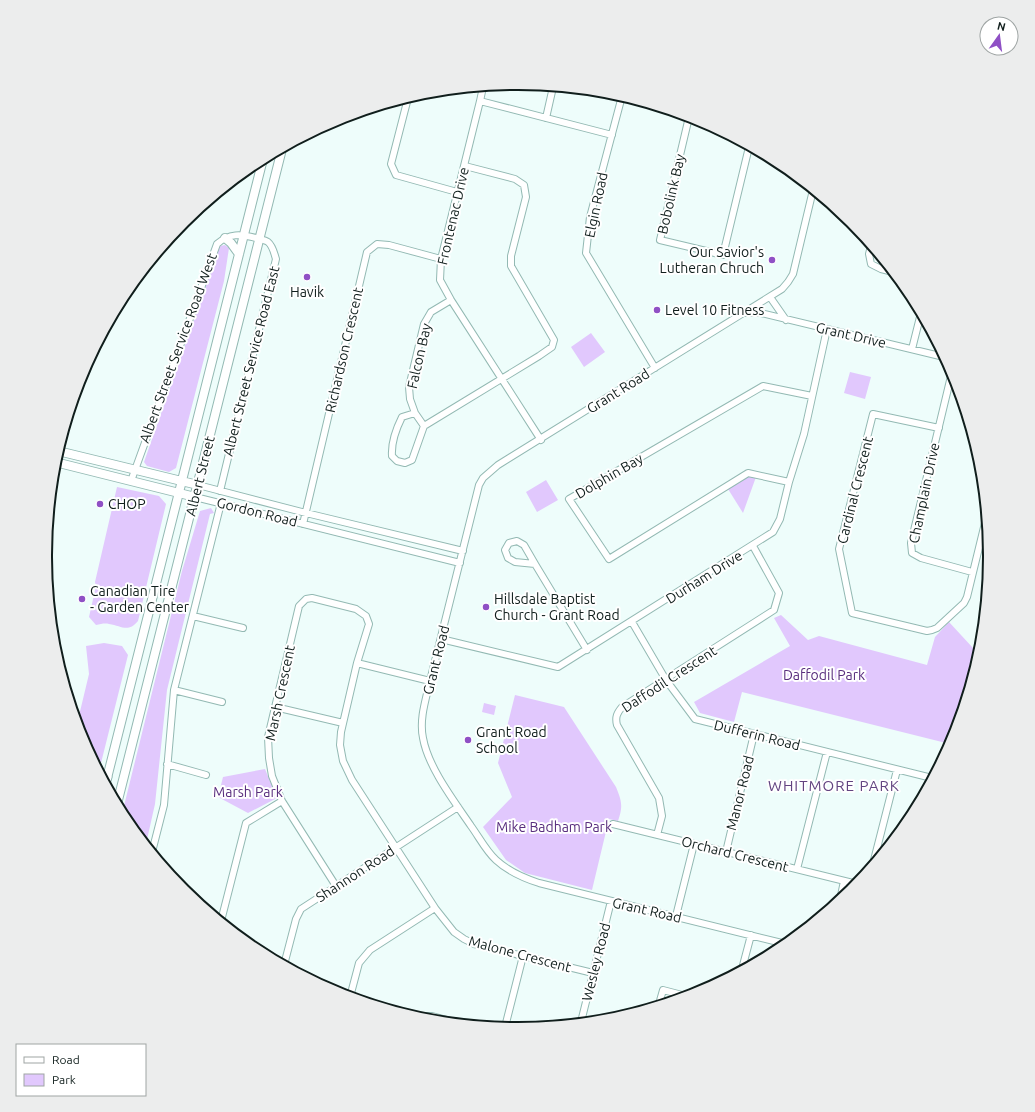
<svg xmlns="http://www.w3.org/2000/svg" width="1035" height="1112" font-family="Ubuntu,sans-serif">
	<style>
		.green { fill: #e1c8fd }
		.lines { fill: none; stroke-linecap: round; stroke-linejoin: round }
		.minor-casing { stroke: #93b9b3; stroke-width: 8 }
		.major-casing { stroke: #93b9b3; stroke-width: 10 }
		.highway-casing { stroke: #93b9b3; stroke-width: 11 }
		.minor { stroke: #fff; stroke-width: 6 }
		.major { stroke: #fff; stroke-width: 8 }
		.highway { stroke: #fff; stroke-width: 9 }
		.poi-dot { fill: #8f50c5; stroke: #fff; stroke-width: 1.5 }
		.labels { text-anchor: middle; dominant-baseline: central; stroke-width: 4; stroke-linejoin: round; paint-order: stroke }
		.street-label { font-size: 14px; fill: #101e1c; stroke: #fff }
		.poi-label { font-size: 14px; fill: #101e1c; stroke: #fff; text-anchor: start }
		.park-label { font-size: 14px; fill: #592e7e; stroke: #fff }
		.neighbourhood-label { font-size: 15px; letter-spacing: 1px; fill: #624480; stroke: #fff }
		.rim { fill: none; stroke: #101e1c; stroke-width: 2 }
	</style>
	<rect width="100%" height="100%" fill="#eefdfb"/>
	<!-- green -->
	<path class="green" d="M 225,245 L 229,248 L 224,281 L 176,468 L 169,472 L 147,466 L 144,462 L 220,246 Z
		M 591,333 L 605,352 L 584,367 L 571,347 Z
		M 850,372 L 871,377 L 865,399 L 844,393 Z
		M 748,476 L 756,477 L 743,513 L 728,489 Z
		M 546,480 L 558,500 L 537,512 L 526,492 Z
		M 117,487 L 159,496 L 166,504 L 138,621 C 128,633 122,626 109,624 C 105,623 101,624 96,625 L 89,617 L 96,586 L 95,582 Z
		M 211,508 L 214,513 L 210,514 L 167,690 L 155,804 L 146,844 L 122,814 L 182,571 L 200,511 Z
		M 781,615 L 808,640 L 819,636 L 927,665 L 935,637 L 949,622 L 973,648 L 982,641 L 981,648 L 954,737 L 950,744 L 742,692 L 734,722 L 700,713 L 694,702 L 790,646 L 774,618 Z
		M 104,643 L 122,646 L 128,655 L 99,771 L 81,737 L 77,724 L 89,674 L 86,646 Z
		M 515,695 L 564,707 L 616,787 C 622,802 623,806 618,821 L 609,819 L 592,890 L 525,873 L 506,860 L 483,827 L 512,797 L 498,763 Z
		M 484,703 L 496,706 L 494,715 L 482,712 Z
		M 265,769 L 277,798 L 248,813 L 218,797 L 223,777 Z"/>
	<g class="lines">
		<defs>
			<path id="minor" d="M 622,96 L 590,217 L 586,253 L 655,368
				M 408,98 L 391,164 L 396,175 L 457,192
				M 480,101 L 483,87
				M 689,117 L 660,240 L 723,255 L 749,147
				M 546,118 L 553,87
				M 871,246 L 869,254 L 871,264 L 881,269 L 893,272
				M 770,297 L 786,320
				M 451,300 L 431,312 L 424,324 L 409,387 L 410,399 L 415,413 L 424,426 L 539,356 L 552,347 L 554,340 L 511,266 L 511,256 L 526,197 L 524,185 L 515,179 L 465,166
				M 743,313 L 761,313 L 944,357
				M 912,349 L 921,313
				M 952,372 L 911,543 L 912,553 L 921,558 L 972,572
				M 415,413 L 402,417 C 396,429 391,442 392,456 L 397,461 L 405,463 L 412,460 L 424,426
				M 939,428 L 873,414 L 839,549 L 852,613 L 927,631 L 932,630 L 937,628 L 964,603 L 967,597 L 986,519
				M 541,440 L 451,300 L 440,280 L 441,259 L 480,101 L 612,135
				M 131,481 L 217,244 C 229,233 241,234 256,238 C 259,239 265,240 268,242 C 273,246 274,253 276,259 L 220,491
				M 789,482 L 748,473 L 609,559 L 569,499 L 763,386 L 812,396
				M 198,485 L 306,513 L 463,551
				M 195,497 L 460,563
				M 303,524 L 367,252 L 377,244 L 389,245 L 441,259
				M 517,541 L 524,545 L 535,564 L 515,562 L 508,558 L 505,550 L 509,543 Z
				M 535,564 L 587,650
				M 193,616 L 243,628
				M 632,622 L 666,680 L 695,719 L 932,778
				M 441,639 L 558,667 L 773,532 L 780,519 L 789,482 L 804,434 L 827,329
				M 357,663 L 430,681
				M 174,690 L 222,702
				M 275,707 L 343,723
				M 167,764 L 206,775
				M 613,824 L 857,884
				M 657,835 L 662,816 L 659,798 L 617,725 C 615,717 617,713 622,707 L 774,610 L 779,593 L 753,546
				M 152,852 L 164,805 L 174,690 L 221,503
				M 726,852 L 754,734
				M 873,864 L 897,770
				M 797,869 L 827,752
				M 336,886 L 282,801 L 272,776 L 269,758 L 268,737 L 299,606 L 306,599 L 312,598 L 356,609 L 366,616 L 369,624 L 357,663 L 341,732 L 340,745 L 343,761 L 352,780 L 435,908 L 454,932 L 464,939 L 474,944 L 593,973
				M 840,900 L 844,881
				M 676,916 L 694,844
				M 221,921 L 246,823 L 282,801
				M 786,944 L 539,883 C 523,878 509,872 496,860 C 486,851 479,837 471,826 C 454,801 428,767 423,738 C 419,719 426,699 430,681 L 479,485 L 483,478 L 498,465 L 782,289 L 788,282 L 793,274 L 813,190
				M 284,965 L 296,919 L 301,909 L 458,807
				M 742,969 L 751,935
				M 350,997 L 359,963 L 370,950 L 435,908
				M 659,1004 L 663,990 L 686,996
				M 422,1018 L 427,1016 L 432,1016 L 458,1023
				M 581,1022 L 611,901
				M 505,1027 L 523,956"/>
			<path id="major" d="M 225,238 L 231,243 L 239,254
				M 58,451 L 198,485
				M 55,462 L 195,497
				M 106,782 L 263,159
				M 117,804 L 282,149"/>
			<path id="highway" d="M 105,782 L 107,777"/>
		</defs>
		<!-- minor casing -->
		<use href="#minor" class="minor-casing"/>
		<!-- major casing -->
		<use href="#major" class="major-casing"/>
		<!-- highway casing -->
		<use href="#highway" class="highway-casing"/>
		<!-- minor -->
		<use href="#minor" class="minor"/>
		<!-- major -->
		<use href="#major" class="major"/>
		<!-- highway -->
		<use href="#highway" class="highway"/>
	</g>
	<!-- markers -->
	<g class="poi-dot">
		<circle cx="772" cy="260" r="4"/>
		<circle cx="307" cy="277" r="4"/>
		<circle cx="657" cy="310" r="4"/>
		<circle cx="100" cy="504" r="4"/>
		<circle cx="82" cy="599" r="4"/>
		<circle cx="486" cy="607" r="4"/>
		<circle cx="468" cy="740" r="4"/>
	</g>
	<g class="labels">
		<!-- street labels -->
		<g class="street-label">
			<text transform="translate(671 194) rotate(-77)">Bobolink Bay</text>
			<text transform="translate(596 205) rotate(-78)">Elgin Road</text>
			<text transform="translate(453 216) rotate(-77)">Frontenac Drive</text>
			<text transform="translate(851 335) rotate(13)">Grant Drive</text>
			<text transform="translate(178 348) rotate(-70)">Albert Street Service Road West</text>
			<text transform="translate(344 350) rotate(-77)">Richardson Crescent</text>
			<text transform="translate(419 356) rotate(-77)">Falcon Bay</text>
			<text transform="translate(251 361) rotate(-76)">Albert Street Service Road East</text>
			<text transform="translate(618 391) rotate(-32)">Grant Road</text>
			<text transform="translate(200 476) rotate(-76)">Albert Street</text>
			<text transform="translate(609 476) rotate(-30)">Dolphin Bay</text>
			<text transform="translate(855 490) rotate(-76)">Cardinal Crescent</text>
			<text transform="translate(924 493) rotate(-78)">Champlain Drive</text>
			<text transform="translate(257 512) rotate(14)">Gordon Road</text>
			<text transform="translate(704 577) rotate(-32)">Durham Drive</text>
			<text transform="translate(436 660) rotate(-76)">Grant Road</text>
			<text transform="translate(669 679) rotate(-33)">Daffodil Crescent</text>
			<text transform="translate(280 693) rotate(-78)">Marsh Crescent</text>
			<text transform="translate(757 735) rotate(14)">Dufferin Road</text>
			<text transform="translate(740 793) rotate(-76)">Manor Road</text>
			<text transform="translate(735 854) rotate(14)">Orchard Crescent</text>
			<text transform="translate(355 874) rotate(-33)">Shannon Road</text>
			<text transform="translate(647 910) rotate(13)">Grant Road</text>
			<text transform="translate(520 954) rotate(15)">Malone Crescent</text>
			<text transform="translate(596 962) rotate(-76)">Wesley Road</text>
		</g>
		<!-- poi labels -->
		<g class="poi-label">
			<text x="764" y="252" text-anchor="end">Our Savior's<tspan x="764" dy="16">Lutheran Chruch</tspan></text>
			<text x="307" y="292" text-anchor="middle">Havik</text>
			<text x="665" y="310">Level 10 Fitness</text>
			<text x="108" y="504">CHOP</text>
			<text x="90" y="591">Canadian Tire<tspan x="90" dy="16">- Garden Center</tspan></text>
			<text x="494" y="599">Hillsdale Baptist<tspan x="494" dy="16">Church - Grant Road</tspan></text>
			<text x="476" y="732">Grant Road<tspan x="476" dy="16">School</tspan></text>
		</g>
		<!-- park labels -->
		<g class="park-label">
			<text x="824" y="675">Daffodil Park</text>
			<text x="248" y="792">Marsh Park</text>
			<text x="554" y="827">Mike Badham Park</text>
		</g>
		<!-- neighbourhood labels -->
		<g class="neighbourhood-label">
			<text x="834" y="785">WHITMORE PARK</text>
		</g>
	</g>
	<!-- crop -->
	<path d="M0 0H1035V1112H0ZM517 90H518A465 465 0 0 1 983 555V557A465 465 0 0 1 518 1022H517A465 465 0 0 1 52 557V555A465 465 0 0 1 517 90Z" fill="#eceded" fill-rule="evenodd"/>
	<path class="rim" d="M517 90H518A465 465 0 0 1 983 555V557A465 465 0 0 1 518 1022H517A465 465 0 0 1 52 557V555A465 465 0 0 1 517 90Z"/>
	<!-- legend -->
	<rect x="16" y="1044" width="130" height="52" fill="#ffffff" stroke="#9fa5a4"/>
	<rect x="24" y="1057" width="20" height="6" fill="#ffffff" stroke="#9fa5a4"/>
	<text x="52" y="1064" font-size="12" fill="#101e1c">Road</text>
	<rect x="24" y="1074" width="20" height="12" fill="#e1c8fd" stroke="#9fa5a4"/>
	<text x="52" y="1084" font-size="12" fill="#101e1c">Park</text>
	<!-- north arrow -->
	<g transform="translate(999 36) rotate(14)"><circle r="19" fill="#ffffff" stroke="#9fa5a4"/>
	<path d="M0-3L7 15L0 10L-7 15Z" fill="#8f50c5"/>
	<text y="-6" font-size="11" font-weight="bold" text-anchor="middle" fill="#101e1c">N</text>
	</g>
</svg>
